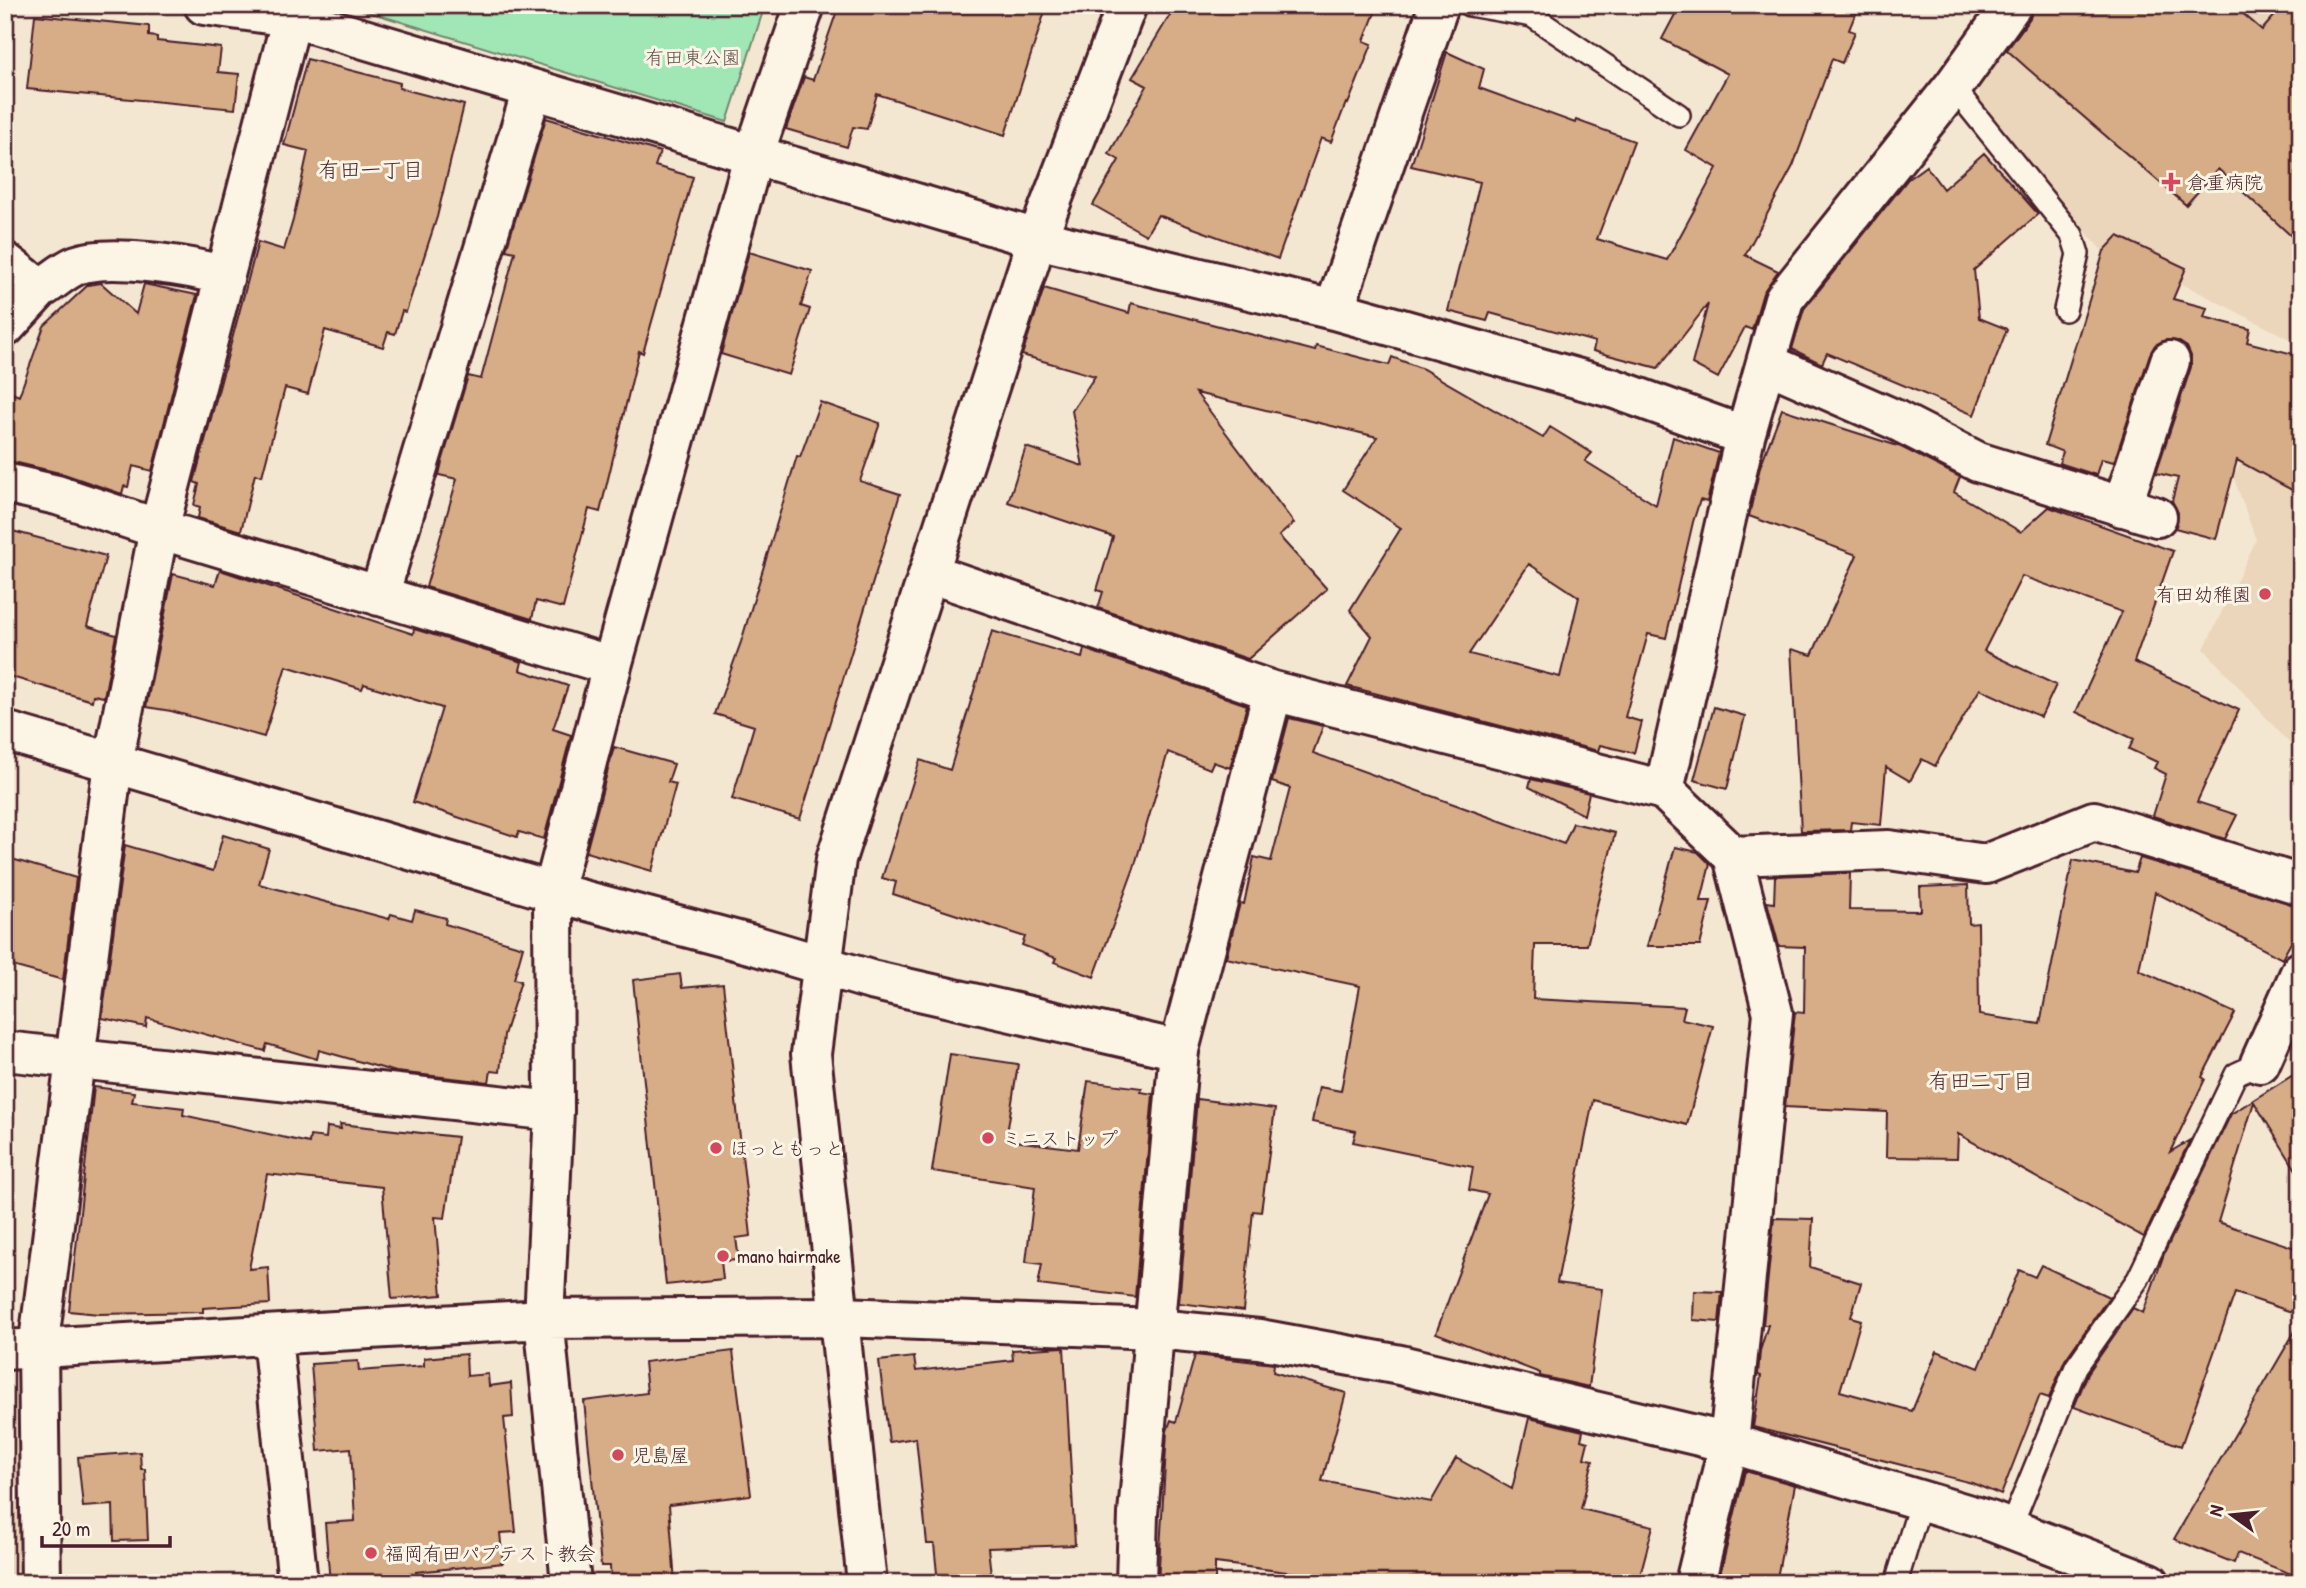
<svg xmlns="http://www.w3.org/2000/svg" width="2306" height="1588" font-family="'Patrick Hand','Klee One',sans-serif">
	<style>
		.built { fill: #ebd6bc }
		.green { fill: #a0e7b5; stroke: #758370; stroke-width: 2 }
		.building { fill: #d6ad87; stroke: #4a1f2b; stroke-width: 2; fill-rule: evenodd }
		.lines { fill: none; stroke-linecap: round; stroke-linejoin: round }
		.service-casing { stroke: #4a1f2b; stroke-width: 26 }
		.minor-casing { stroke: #4a1f2b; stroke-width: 44 }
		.tertiary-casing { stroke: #4a1f2b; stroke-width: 44 }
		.service { stroke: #fcf5e5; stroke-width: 21 }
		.minor { stroke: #fcf5e5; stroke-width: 38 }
		.tertiary { stroke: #fcf5e5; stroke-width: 38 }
		.poi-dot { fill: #d1495b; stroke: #fcf5e5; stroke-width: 2.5 }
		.labels { text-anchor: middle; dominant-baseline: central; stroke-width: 6; stroke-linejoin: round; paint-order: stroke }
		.park-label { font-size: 19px; fill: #60514e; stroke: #fcf5e5 }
		.poi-label { font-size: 19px; fill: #4a1f2b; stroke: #fcf5e5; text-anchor: start }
		.neighbourhood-label { font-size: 21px; fill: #4a1f2b; stroke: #fcf5e5 }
	</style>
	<rect width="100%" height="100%" fill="#f4e7d2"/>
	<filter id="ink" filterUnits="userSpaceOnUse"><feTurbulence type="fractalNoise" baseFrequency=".0143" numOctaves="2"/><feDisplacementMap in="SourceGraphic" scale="14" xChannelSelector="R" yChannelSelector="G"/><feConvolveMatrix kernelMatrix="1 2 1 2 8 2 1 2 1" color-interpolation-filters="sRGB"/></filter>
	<g filter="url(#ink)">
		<!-- built -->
		<path class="built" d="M 2022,5 L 2301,5 L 2301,345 L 2167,276 L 2104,253 L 1980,110 L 1978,69 Z
			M 2301,371 L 2301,756 L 2204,649 L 2256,540 L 2233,476 Z
			M 5,1377 L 16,1393 L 19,1583 L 5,1583 Z"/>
		<!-- green -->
		<path class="green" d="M 346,5 L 765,5 L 727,122 Z"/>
		<!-- building -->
		<path class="building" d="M 839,5 L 1047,5 L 1005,135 L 877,94 L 867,129 L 853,127 L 847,147 L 786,129 L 804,77 L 813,80 Z
			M 1176,5 L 1378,5 L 1364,41 L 1372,44 L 1348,104 L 1346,103 L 1331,142 L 1321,138 L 1278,259 L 1158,215 L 1146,235 L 1093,205 L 1119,160 L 1109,154 L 1147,86 L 1132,78 Z
			M 1680,5 L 1859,5 L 1849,30 L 1855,32 L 1842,63 L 1832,59 L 1793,166 L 1745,255 L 1778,271 L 1763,293 L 1752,330 L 1745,327 L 1718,378 L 1692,364 L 1708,304 L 1658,368 L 1593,351 L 1595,342 L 1490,313 L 1487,321 L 1448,311 L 1480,182 L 1411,166 L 1447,52 L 1484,69 L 1479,88 L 1575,123 L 1576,120 L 1634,141 L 1597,239 L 1667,260 L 1717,168 L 1686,150 L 1728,74 L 1662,39 Z
			M 2035,5 L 2233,5 L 2262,30 L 2284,5 L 2301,5 L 2301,245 L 2218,169 L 2186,205 L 2027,68 L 2007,50 L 2030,18 Z
			M 35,15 L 149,26 L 149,36 L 157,37 L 157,41 L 221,48 L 218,72 L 239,74 L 235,109 L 27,89 Z
			M 307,59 L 400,83 L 399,88 L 464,105 L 437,217 L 406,312 L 402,311 L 395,334 L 388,332 L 383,347 L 325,330 L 308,394 L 285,388 L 262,476 L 255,474 L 241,531 L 198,518 L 200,507 L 194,505 L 199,484 L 194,482 L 258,242 L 284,250 L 293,220 L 308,151 L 284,145 Z
			M 546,118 L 660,152 L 655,166 L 693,177 L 643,353 L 639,351 L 600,512 L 589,509 L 563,608 L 536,601 L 532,619 L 426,587 L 457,479 L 439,475 L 442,462 L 468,376 L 481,379 L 515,252 L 506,250 Z
			M 1984,153 L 2038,214 L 1974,270 L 1979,318 L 2007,329 L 1974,415 L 1827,353 L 1822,364 L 1792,349 L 1804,309 L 1908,179 L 1926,166 L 1943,189 Z
			M 2118,236 L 2186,268 L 2173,299 L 2207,308 L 2204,317 L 2250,329 L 2247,342 L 2301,356 L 2301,495 L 2237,460 L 2216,539 L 2175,528 L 2178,513 L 2172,501 L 2178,478 L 2156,473 L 2191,367 L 2191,356 L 2187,347 L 2177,341 L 2165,340 L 2155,345 L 2150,354 L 2114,462 L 2101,459 L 2096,475 L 2059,463 L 2063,452 L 2045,445 L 2104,251 Z
			M 749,252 L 812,271 L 801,306 L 810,309 L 789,375 L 721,354 Z
			M 101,283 L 136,314 L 144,284 L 197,295 L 152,471 L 133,466 L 128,487 L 124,486 L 122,494 L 64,474 L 5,460 L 5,390 L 19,396 L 44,326 L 88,285 Z
			M 1044,288 L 1129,313 L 1131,303 L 1315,351 L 1316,346 L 1389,365 L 1392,357 L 1423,369 L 1543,438 L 1550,427 L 1592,453 L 1585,461 L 1656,505 L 1673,437 L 1719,453 L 1707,502 L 1700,500 L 1693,522 L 1666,638 L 1648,634 L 1625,717 L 1642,722 L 1634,753 L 1600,745 L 1598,751 L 1347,686 L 1372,636 L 1350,610 L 1401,528 L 1343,490 L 1377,437 L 1196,393 L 1294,523 L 1279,536 L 1327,589 L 1248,659 L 1098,608 L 1103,592 L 1097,590 L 1113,537 L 1008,502 L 1026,447 L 1083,466 L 1072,411 L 1095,376 L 1022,355 ZM 1529,564 L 1579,597 L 1560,677 L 1469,654 Z
			M 820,402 L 880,423 L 860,481 L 900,494 L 800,819 L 732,799 L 754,726 L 715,714 L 741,642 L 797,456 L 800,457 Z
			M 1782,409 L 1901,447 L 1960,477 L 1954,492 L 2021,532 L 2049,507 L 2173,551 L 2134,662 L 2239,710 L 2197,802 L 2237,815 L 2225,839 L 2153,816 L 2166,774 L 2154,768 L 2157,762 L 2129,749 L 2134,739 L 2076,712 L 2122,612 L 2022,576 L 1984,651 L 2056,685 L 2041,717 L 1980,689 L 1935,766 L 1922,759 L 1910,781 L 1886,767 L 1881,825 L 1851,822 L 1850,830 L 1801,831 L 1791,649 L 1812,655 L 1857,555 L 1749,516 L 1760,467 Z
			M 5,529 L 106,556 L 87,626 L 116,635 L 104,697 L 93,695 L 92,701 L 5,675 Z
			M 220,570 L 413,634 L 414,629 L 522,662 L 520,670 L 568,686 L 553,729 L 571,735 L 544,839 L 519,832 L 517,837 L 413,802 L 442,708 L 364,684 L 362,689 L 286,666 L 264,737 L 171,711 L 146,707 L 173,574 L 215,585 Z
			M 992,631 L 1082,658 L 1084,649 L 1247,705 L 1230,768 L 1213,762 L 1210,769 L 1168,752 L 1134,868 L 1094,977 L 1054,962 L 1056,958 L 1022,945 L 1025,937 L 893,894 L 896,882 L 882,878 L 920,760 L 950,770 Z
			M 1714,707 L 1745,716 L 1727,789 L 1694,780 Z
			M 1289,718 L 1323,726 L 1313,753 L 1564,844 L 1573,823 L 1615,833 L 1587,945 L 1535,945 L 1533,999 L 1685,1007 L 1682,1019 L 1713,1026 L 1687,1125 L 1593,1100 L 1557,1283 L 1602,1289 L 1589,1387 L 1540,1376 L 1540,1373 L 1436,1333 L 1488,1194 L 1469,1190 L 1473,1167 L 1353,1142 L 1356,1131 L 1312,1122 L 1319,1087 L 1341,1091 L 1360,986 L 1226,958 L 1240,903 L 1244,904 L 1254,857 L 1271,861 L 1290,788 L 1272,782 Z
			M 614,747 L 674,764 L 668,782 L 676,784 L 652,871 L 586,852 Z
			M 1531,779 L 1589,793 L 1584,815 L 1529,787 Z
			M 223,835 L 269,849 L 259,884 L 389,919 L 391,914 L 412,920 L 415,910 L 446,918 L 445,924 L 523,947 L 514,979 L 521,981 L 504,1035 L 500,1072 L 491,1071 L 489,1082 L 396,1072 L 319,1050 L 317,1059 L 267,1044 L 265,1051 L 147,1018 L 146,1027 L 102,1018 L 125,845 L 213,871 Z
			M 1675,847 L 1698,852 L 1710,864 L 1701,901 L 1711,901 L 1700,946 L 1647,946 Z
			M 5,857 L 76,878 L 63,980 L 5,964 Z
			M 2140,858 L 2301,907 L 2301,924 L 2282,959 L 2155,892 L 2139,970 L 2235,1013 L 2202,1077 L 2205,1079 L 2170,1152 L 2190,1140 L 2144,1237 L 1958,1134 L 1957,1158 L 1886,1157 L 1887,1112 L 1785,1107 L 1795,1012 L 1804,1013 L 1805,947 L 1779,946 L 1767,902 L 1774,903 L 1775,876 L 1850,873 L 1849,910 L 1921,911 L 1920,887 L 1968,885 L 1969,924 L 1978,923 L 1979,1015 L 2040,1024 L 2073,860 L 2135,873 Z
			M 680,974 L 682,988 L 723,984 L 751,1236 L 736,1238 L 739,1260 L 721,1261 L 723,1279 L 666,1285 L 633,980 Z
			M 950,1054 L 1018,1064 L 1006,1140 L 1078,1149 L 1088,1081 L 1142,1088 L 1141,1092 L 1153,1094 L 1135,1297 L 1038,1285 L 1042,1264 L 1026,1262 L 1035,1187 L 932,1171 Z
			M 2301,1070 L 2301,1178 L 2254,1102 L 2218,1222 L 2301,1250 L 2301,1315 L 2235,1293 L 2181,1446 L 2074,1407 L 2088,1373 L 2133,1308 L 2143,1313 L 2164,1254 L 2231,1114 Z
			M 94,1087 L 134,1092 L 132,1102 L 184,1108 L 183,1115 L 309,1143 L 310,1136 L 326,1138 L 327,1127 L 341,1129 L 340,1124 L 457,1137 L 445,1218 L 435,1217 L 442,1295 L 392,1299 L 382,1187 L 267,1174 L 249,1269 L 268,1267 L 270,1304 L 203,1308 L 203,1312 L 99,1314 L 69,1311 Z
			M 1197,1099 L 1275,1109 L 1261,1212 L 1253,1211 L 1243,1311 L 1179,1303 Z
			M 1774,1218 L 1813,1219 L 1810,1267 L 1861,1283 L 1851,1317 L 1861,1320 L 1840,1391 L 1912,1411 L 1937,1351 L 1979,1368 L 2019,1270 L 2035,1277 L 2041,1265 L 2109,1297 L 2065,1360 L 2049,1398 L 2040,1395 L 2001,1495 L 1972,1483 L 1753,1427 L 1761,1376 L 1758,1375 L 1760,1351 L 1768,1325 L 1763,1325 Z
			M 1694,1291 L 1722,1292 L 1719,1322 L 1693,1320 Z
			M 2301,1321 L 2301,1578 L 2238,1553 L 2234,1563 L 2174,1539 Z
			M 1064,1347 L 1075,1545 L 988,1548 L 992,1583 L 938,1583 L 934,1544 L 927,1544 L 916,1438 L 889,1442 L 879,1361 L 914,1357 L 916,1371 L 1013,1360 L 1012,1350 Z
			M 733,1351 L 751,1495 L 669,1505 L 675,1583 L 611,1583 L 610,1566 L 601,1566 L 584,1401 L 647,1393 L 644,1362 Z
			M 466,1354 L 467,1376 L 488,1374 L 489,1386 L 511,1383 L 513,1417 L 504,1418 L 516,1532 L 500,1533 L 503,1563 L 416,1572 L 417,1583 L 330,1583 L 325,1523 L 355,1521 L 351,1448 L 318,1451 L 311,1364 L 358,1361 L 359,1371 L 424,1366 L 424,1358 Z
			M 1195,1355 L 1274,1364 L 1273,1372 L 1346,1393 L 1322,1481 L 1431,1502 L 1456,1458 L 1512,1489 L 1529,1418 L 1583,1431 L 1581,1440 L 1588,1442 L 1584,1458 L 1593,1460 L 1581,1509 L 1653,1526 L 1638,1583 L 1293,1583 L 1295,1573 L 1215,1563 L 1215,1583 L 1158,1583 L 1167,1431 L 1171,1420 L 1176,1422 Z
			M 140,1452 L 141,1469 L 145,1469 L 148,1540 L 114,1541 L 113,1505 L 83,1507 L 78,1457 Z
			M 1745,1471 L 1795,1485 L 1776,1583 L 1718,1583 Z"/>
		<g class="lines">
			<defs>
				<path id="service" d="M 1469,5 L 1532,16 L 1679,115
					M 1953,87 L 2072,235 L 2078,254 L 2065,310
					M 2010,1529 L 2076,1367 L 2138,1279 L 2236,1074 L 2260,1063
					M 1896,1583 L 1921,1501"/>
				<path id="minor" d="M 204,5 L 290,17 L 1037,239 L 1334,310 L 1615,389 L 1745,436
					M 5,262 L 40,289 L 5,327
					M 40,289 C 52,282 64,270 77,265 C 109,253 191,266 224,276
					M 1334,310 L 1439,5
					M 1766,363 L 1896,420 L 1978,462 L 2157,517
					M 5,483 L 57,495 L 159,529 L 612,666
					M 2122,507 L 2170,361
					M 929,573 L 1273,691 L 1664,790 L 1733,856 L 1773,1013 L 1729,1443 L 1695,1583
					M 379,596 L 532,90
					M 1664,790 L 1745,436 L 1784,299 L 1953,87 L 2012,5
					M 1733,856 L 1889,850 L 1986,864 L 2094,821 L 2301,885
					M 5,1051 L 554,1111
					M 2260,1063 L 2301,971
					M 272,1337 L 298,1583
					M 5,1350 L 544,1319 L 841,1317 L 1156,1329 L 1259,1339 L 1400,1365 L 1729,1443 L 1990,1521 L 2150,1583
					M 41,1583 L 38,1349 L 113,763 L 159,529 L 295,5
					M 571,1583 L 544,1319 L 554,1111 L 553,892 L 612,666 L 753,157 L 805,5
					M 1136,1583 L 1138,1514 L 1179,1050 L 1273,691"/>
				<path id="tertiary" d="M 5,731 L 553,892 L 757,946 L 871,980 L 1179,1050
					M 867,1583 L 811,1054 L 836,859 L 1037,239 L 1127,5"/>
			</defs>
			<!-- service casing -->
			<use href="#service" class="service-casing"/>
			<!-- minor casing -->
			<use href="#minor" class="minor-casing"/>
			<!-- tertiary casing -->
			<use href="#tertiary" class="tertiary-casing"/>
			<!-- service -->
			<use href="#service" class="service"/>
			<!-- minor -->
			<use href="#minor" class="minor"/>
			<!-- tertiary -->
			<use href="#tertiary" class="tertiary"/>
		</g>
	</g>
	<!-- markers -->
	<g class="poi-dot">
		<path d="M2167.5 171.5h7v7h7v7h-7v7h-7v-7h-7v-7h7z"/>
		<circle cx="2265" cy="594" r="7"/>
		<circle cx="988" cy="1138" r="7"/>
		<circle cx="716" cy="1148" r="7"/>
		<circle cx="723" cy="1256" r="7"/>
		<circle cx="618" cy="1455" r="7"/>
		<circle cx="371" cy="1553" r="7"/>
	</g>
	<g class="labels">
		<!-- park labels -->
		<g class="park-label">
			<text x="693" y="57">有田東公園</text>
		</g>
		<!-- poi labels -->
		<g class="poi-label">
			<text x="2187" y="182">倉重病院</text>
			<text x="2251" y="594" text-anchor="end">有田幼稚園</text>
			<text x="1002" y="1138">ミニストップ</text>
			<text x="730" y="1148">ほっともっと</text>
			<text x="737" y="1256">mano hairmake</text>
			<text x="632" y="1455">児島屋</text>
			<text x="385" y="1553">福岡有田パプテスト教会</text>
		</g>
		<!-- neighbourhood labels -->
		<g class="neighbourhood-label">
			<text x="371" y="169">有田一丁目</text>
			<text x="1981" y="1080">有田二丁目</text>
		</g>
	</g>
	<!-- margin -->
	<rect width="2306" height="1588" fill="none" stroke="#fcf5e5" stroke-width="28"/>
	<rect x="14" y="14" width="2278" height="1560" fill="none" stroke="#4a1f2b" stroke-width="2.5" filter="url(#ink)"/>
	<!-- north arrow -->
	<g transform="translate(2232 1515) rotate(285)" stroke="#fcf5e5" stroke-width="5" paint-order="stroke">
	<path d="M0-5L12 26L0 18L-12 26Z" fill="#4a1f2b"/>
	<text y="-10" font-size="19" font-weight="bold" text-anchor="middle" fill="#4a1f2b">N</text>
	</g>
	<!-- scale -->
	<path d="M42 1536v10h128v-10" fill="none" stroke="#4a1f2b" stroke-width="3.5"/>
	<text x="52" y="1536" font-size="21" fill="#4a1f2b" stroke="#fcf5e5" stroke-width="5" paint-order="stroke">20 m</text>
</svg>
